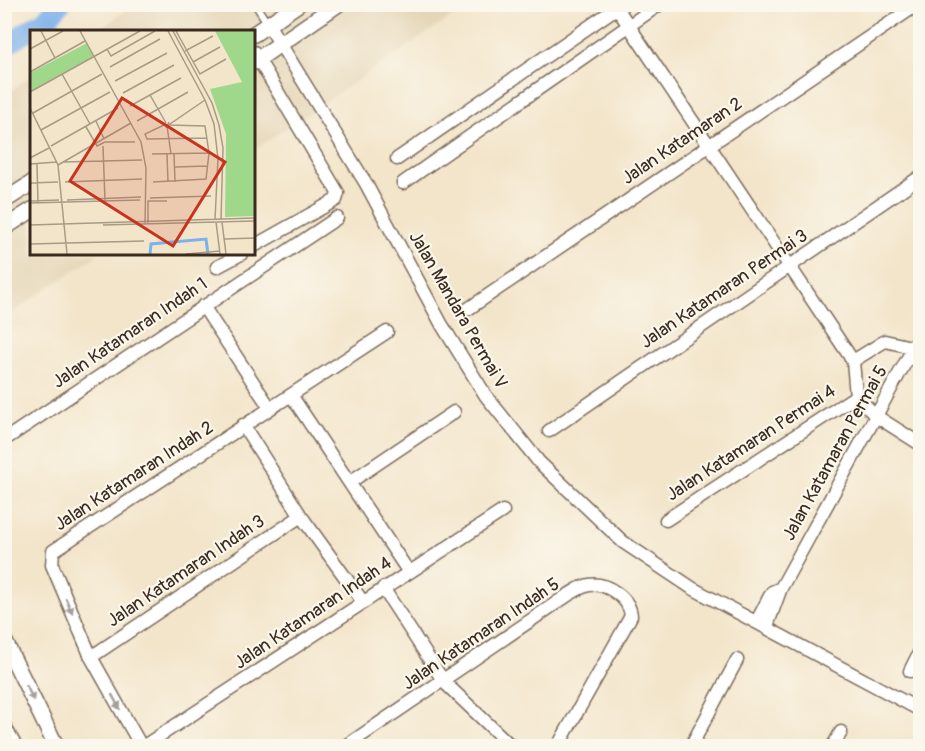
<svg xmlns="http://www.w3.org/2000/svg" width="925" height="751" font-family="Pangolin,sans-serif">
	<style>
		.built { fill: #e5d6b7 }
		.lines { fill: none; stroke-linecap: round; stroke-linejoin: round }
		.river { stroke: #7eb1eb; stroke-width: 21 }
		.service-casing { stroke: #7b6b5a; stroke-width: 9 }
		.minor-casing { stroke: #7b6b5a; stroke-width: 15 }
		.tertiary-casing { stroke: #7b6b5a; stroke-width: 18 }
		.service { stroke: #fff; stroke-width: 6 }
		.minor { stroke: #fff; stroke-width: 12 }
		.tertiary { stroke: #fff; stroke-width: 15 }
		.oneway { fill: #a79f9a }
		.labels { text-anchor: middle; dominant-baseline: central; stroke-width: 4.5; stroke-linejoin: round; paint-order: stroke }
		.street-label { font-size: 18px; fill: #3b2a1e; stroke: #fbf7ec }
		.inset-river { fill: none; stroke: #7eb1eb; stroke-width: 3 }
		.inset-road { fill: none; stroke: #a99a85; stroke-width: 1.5 }
		.view { fill: #c8321e; fill-opacity: 0.15; stroke: #c8321e; stroke-width: 3 }
		.inset-edge { fill: none; stroke: #3b2a1e; stroke-width: 3 }
	</style>
	<rect width="100%" height="100%" fill="#fbf7ec"/>
	<filter id="ink" filterUnits="userSpaceOnUse"><feTurbulence type="fractalNoise" baseFrequency=".0167" numOctaves="2"/><feDisplacementMap in="SourceGraphic" scale="12" xChannelSelector="R" yChannelSelector="G"/><feConvolveMatrix kernelMatrix="1 2 1 2 8 2 1 2 1" color-interpolation-filters="sRGB"/></filter>
	<filter id="wash" filterUnits="userSpaceOnUse"><feTurbulence type="fractalNoise" baseFrequency=".008" numOctaves="4" result="noise"/><feDisplacementMap in="SourceGraphic" scale="24" xChannelSelector="R" yChannelSelector="G"/><feGaussianBlur stdDeviation="1.35" result="paint"/><feColorMatrix in="noise" values="0 0 0 0 0 0 0 0 0 0 0 0 0 0 0 0 0 1.4 0 .05"/><feComposite in="paint" operator="in"/></filter>
	<g filter="url(#wash)">
		<rect width="100%" height="100%" fill="#f3e5ca"/>
		<!-- built -->
		<path class="built" d="M 134,5 L 469,5 L 254,150 L 254,32 L 95,32 Z
			M 31,76 L 32,254 L 99,254 L 5,317 L 4,95 Z"/>
		<g class="lines">
			<!-- river -->
			<path class="river" d="M 4,46 L 45,20 L 60,4"/>
		</g>
	</g>
	<g filter="url(#ink)">
		<g class="lines">
			<defs>
				<path id="service" d="M 255,4 L 268,24"/>
				<path id="minor" d="M 617,8 L 853,361
					M 268,24 L 365,182 L 442,325 L 486,396 L 539,462 L 623,542 L 692,588 L 920,710
					M 254,52 L 338,193 L 336,200 L 254,246
					M 397,159 L 622,4
					M 403,183 L 660,4
					M 217,267 L 241,254
					M 203,306 L 270,408
					M 468,309 L 918,4
					M 920,349 L 885,341 L 853,361 L 856,396 L 876,416 L 920,444
					M 291,395 L 408,571
					M 243,425 L 301,516 L 363,602
					M 549,431 L 920,177
					M 4,440 L 337,218
					M 350,482 L 454,412
					M 666,520 L 856,396
					M 383,588 L 444,682 L 511,746
					M 757,621 L 772,592 L 781,588
					M 767,626 L 781,588 L 920,336
					M 91,657 L 301,516
					M 910,671 L 920,651
					M 141,746 L 91,657 L 52,565 L 53,551 L 387,332
					M 144,746 L 503,511
					M 346,746 L 568,595 C 575,591 582,586 589,585 C 606,582 630,598 631,616 L 558,746
					M 691,746 L 737,660
					M 833,746 L 841,732"/>
				<path id="tertiary" d="M 254,34 L 298,4
					M 254,62 L 338,4
					M 4,201 L 32,183
					M 4,228 L 32,210
					M 4,640 L 56,746
					M 4,728 L 14,746"/>
			</defs>
			<!-- service casing -->
			<use href="#service" class="service-casing"/>
			<!-- minor casing -->
			<use href="#minor" class="minor-casing"/>
			<!-- tertiary casing -->
			<use href="#tertiary" class="tertiary-casing"/>
			<!-- service -->
			<use href="#service" class="service"/>
			<!-- minor -->
			<use href="#minor" class="minor"/>
			<!-- tertiary -->
			<use href="#tertiary" class="tertiary"/>
		</g>
		<!-- one-way arrows -->
		<defs><path id="oneway-solid" d="M-6-.8H1V-3.2L6.5 0L1 3.2V.8H-6Z" transform="scale(1.5)"/></defs>
		<g class="oneway">
			<use href="#oneway-solid" transform="translate(69 606) rotate(67)"/>
			<use href="#oneway-solid" transform="translate(30 693) rotate(64)"/>
			<use href="#oneway-solid" transform="translate(116 702) rotate(61)"/>
		</g>
	</g>
	<g class="labels">
		<!-- street labels -->
		<g class="street-label">
			<text transform="translate(682 141) rotate(-34)">Jalan Katamaran 2</text>
			<text transform="translate(724 289) rotate(-34)">Jalan Katamaran Permai 3</text>
			<text transform="translate(458 310) rotate(60)">Jalan Mandara Permai V</text>
			<text transform="translate(130 333) rotate(-34)">Jalan Katamaran Indah 1</text>
			<text transform="translate(751 443) rotate(-33)">Jalan Katamaran Permai 4</text>
			<text transform="translate(835 453) rotate(-61)">Jalan Katamaran Permai 5</text>
			<text transform="translate(134 476) rotate(-33)">Jalan Katamaran Indah 2</text>
			<text transform="translate(186 571) rotate(-34)">Jalan Katamaran Indah 3</text>
			<text transform="translate(313 613) rotate(-34)">Jalan Katamaran Indah 4</text>
			<text transform="translate(481 634) rotate(-34)">Jalan Katamaran Indah 5</text>
		</g>
	</g>
	<!-- overview -->
	<g transform="translate(30 30)">
		<rect width="225" height="225" fill="#f3e5ca"/>
		<path d="M 57,13 L 64,26 L 0,62 L 0,43 Z" fill="#a0d88b"/>
		<path d="M 185,1 L 225,1 L 225,186 L 195,187 L 196,104 L 180,59 L 212,52 Z" fill="#a0d88b"/>
		<path class="inset-river" d="M 120,224 L 121,214 L 176,209 L 178,224"/>
		<path class="inset-road" d="M 11,1 L 25,28M 50,1 L 111,112 L 116,138 L 115,193M 138,1 L 175,70 L 184,94 L 188,129 L 185,189M 143,1 L 182,73 L 189,95 L 193,118 L 191,189M 146,1 L 170,44 L 196,29M 0,19 L 33,1M 77,19 L 81,26 L 125,1M 155,21 L 183,6M 163,32 L 190,17M 80,37 L 130,9M 0,42 L 55,11M 32,44 L 60,94M 85,51 L 137,23M 0,62 L 110,1M 93,63 L 144,35M 120,65 L 136,93M 100,76 L 151,48M 0,78 L 28,135 L 37,224M 3,83 L 72,44M 66,91 L 74,109M 107,91 L 158,62M 139,92 L 137,96 L 175,70M 136,94 L 115,104 L 117,109 L 177,108M 137,96 L 141,124M 56,97 L 67,116 L 75,112M 11,100 L 80,62M 75,112 L 105,112M 21,116 L 88,78M 73,116 L 75,171M 122,124 L 179,123M 137,124 L 138,152M 144,124 L 145,152M 0,128 L 19,118M 34,132 L 112,130M 0,134 L 27,132M 7,134 L 8,173M 28,135 L 101,93M 145,137 L 178,136M 35,152 L 112,149M 123,152 L 176,149 L 179,123 L 175,96 L 139,95M 0,153 L 28,152M 120,168 L 181,166M 37,170 L 111,167M 0,171 L 29,170M 0,173 L 110,170M 186,192 L 190,224M 192,192 L 196,224M 118,193 L 118,171 L 137,171M 0,195 L 225,188M 73,195 L 225,191M 194,209 L 225,208M 0,214 L 114,211M 156,224 L 190,221"/>
		<path class="view" d="M 92,68 L 195,132 L 143,216 L 40,151 Z"/>
		<rect width="225" height="225" class="inset-edge"/>
	</g>
	<!-- margin -->
	<rect width="925" height="751" fill="none" stroke="#fbf7ec" stroke-width="24"/>
</svg>
